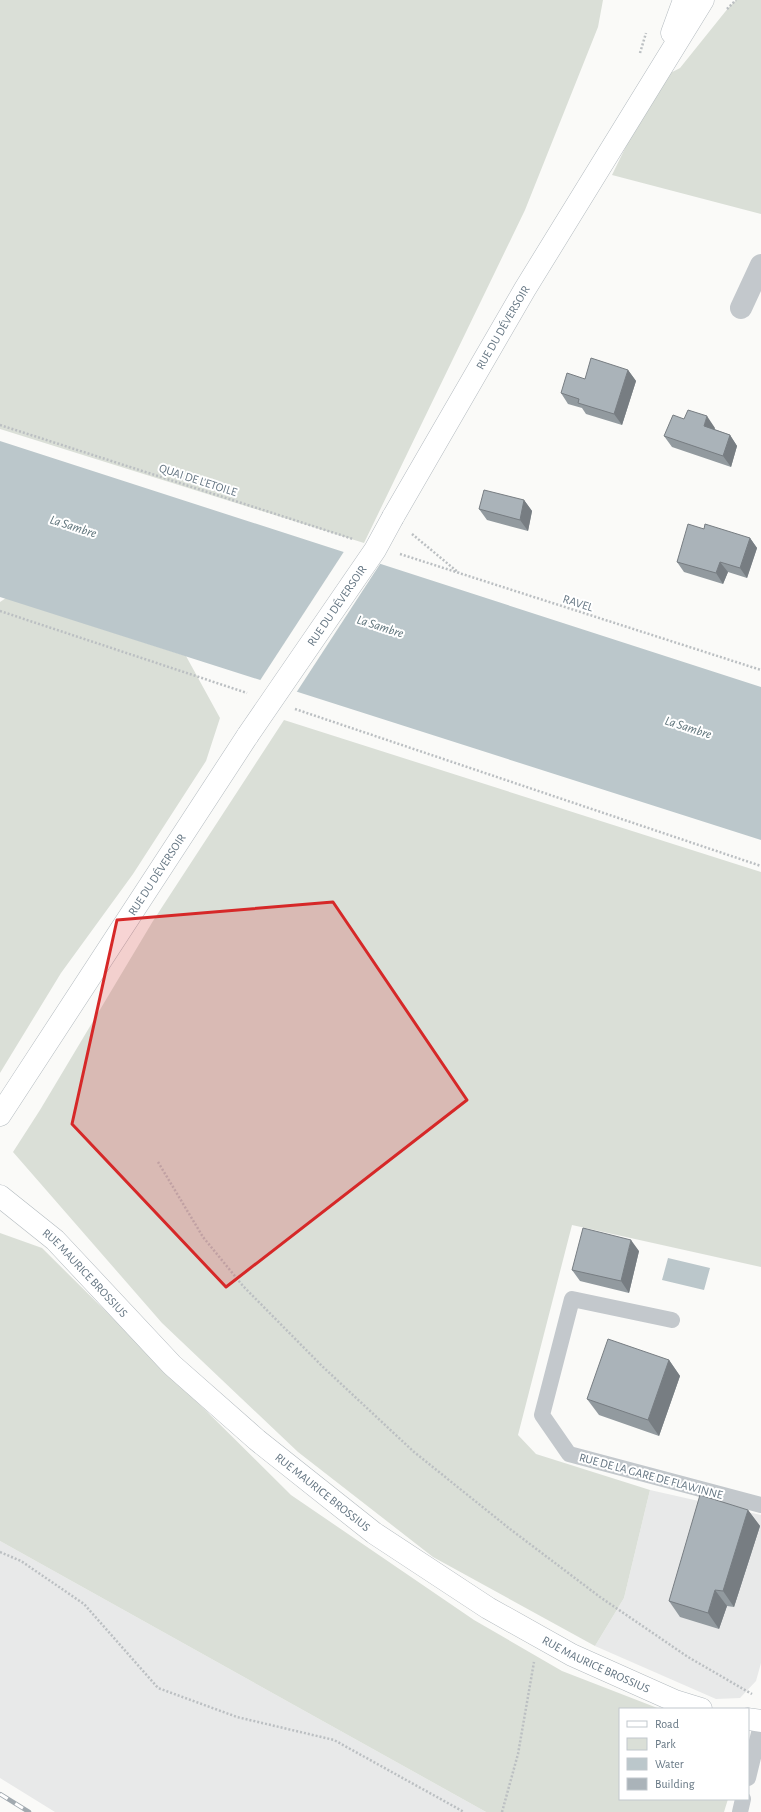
<svg xmlns="http://www.w3.org/2000/svg" width="761" height="1812" font-family="'Alegreya Sans',sans-serif">
	<style>
		.built { fill: #e8e9e9 }
		.green { fill: #dadfd7 }
		.water { fill: #bbc7cb }
		.pier { fill: #fafaf8 }
		.lines { fill: none; stroke-linecap: round; stroke-linejoin: round }
		.secondary-casing { stroke: #b3babf; stroke-width: 23 }
		.path { stroke: #bbbfc2; stroke-width: 2.5; stroke-dasharray: 2 2; stroke-linecap: butt }
		.lane { stroke: #c3c8cc; stroke-width: 16 }
		.street { stroke: #c3c8cc; stroke-width: 22 }
		.secondary { stroke: #fff; stroke-width: 22 }
		.rail-casing { stroke: #a2aab0; stroke-width: 4.5 }
		.rail { stroke: #fff; stroke-width: 3; stroke-dasharray: 9; stroke-linecap: butt }
		.secondary-bridge-casing { stroke: #b3babf; stroke-width: 23; stroke-linecap: butt }
		.secondary-bridge { stroke: #fff; stroke-width: 22 }
		.wall { fill: #929a9f }
		.shaded-wall { fill: #777d82 }
		.building { fill: #aab3b9; stroke: #777d82 }
		.marked { fill: #d62828; fill-opacity: 0.2; stroke: #d62828; stroke-width: 3; stroke-linejoin: round }
		.labels { text-anchor: middle; dominant-baseline: central; stroke-width: 4; stroke-linejoin: round; paint-order: stroke }
		.street-label { font-size: 12px; fill: #657683; stroke: #fff }
		.water-label { font-size: 13px; font-style: italic; fill: #60757c; stroke: #fff }
	</style>
	<rect width="100%" height="100%" fill="#fafaf8"/>
	<!-- built -->
	<path class="built" d="M 650,1490 L 761,1515 L 761,1663 L 756,1681 L 740,1698 L 716,1699 L 595,1646 L 624,1598 Z
		M 0,1541 L 486,1812 L 55,1812 L 0,1778 Z"/>
	<!-- green -->
	<path class="green" d="M 0,0 L 603,0 L 598,27 L 525,210 L 364,543 L 0,429 Z
		M 736,0 L 761,0 L 761,214 L 612,175 L 659,79 L 680,68 L 729,7 Z
		M 6,598 L 186,656 L 220,718 L 206,761 L 133,874 L 61,973 L 0,1073 L 0,602 Z
		M 284,720 L 761,872 L 761,1267 L 572,1225 L 518,1435 L 536,1454 L 650,1490 L 624,1598 L 595,1646 L 433,1557 L 298,1452 L 162,1323 L 13,1152 L 40,1110 L 153,921 Z
		M 0,1233 L 42,1248 L 291,1495 L 474,1620 L 562,1671 L 660,1709 L 620,1709 L 620,1799 L 728,1799 L 724,1812 L 486,1812 L 0,1541 Z"/>
	<!-- water -->
	<path class="water" d="M 0,441 L 761,687 L 761,840 L 0,597 Z
		M 668,1258 L 710,1268 L 704,1290 L 662,1280 Z"/>
	<!-- pier -->
	<path class="pier" d="M 345,550 L 382,561 L 296,693 L 259,682 Z"/>
	<g class="lines">
		<defs>
			<g id="secondary">
				<path d="M 672,33 L 684,0"/>
				<path id="s1" d="M 393,517 L 525,289 L 703,0"/>
				<path id="s2" d="M 0,1115 L 248,735"/>
				<path id="s3" d="M 0,1196 L 55,1240 L 172,1365 L 257,1440 L 374,1533 L 488,1608 L 572,1655 L 675,1701 L 701,1709"/>
				<path d="M 748,1719 L 761,1721"/>
			</g>
		</defs>
		<!-- secondary casing -->
		<use href="#secondary" class="secondary-casing"/>
		<!-- path -->
		<path class="path" d="M 727,9 L 736,0
			M 640,53 L 646,33
			M 0,425 L 353,539
			M 412,534 L 459,573
			M 400,554 L 761,670
			M 0,611 L 247,693
			M 295,709 L 761,866
			M 158,1162 L 203,1237 L 243,1286 L 322,1366 L 414,1452 L 510,1529 L 600,1597 L 688,1657 L 752,1694
			M 0,1552 L 21,1561 L 84,1604 L 158,1688 L 237,1717 L 334,1740 L 464,1812
			M 502,1812 L 518,1754 L 534,1662"/>
		<!-- lane -->
		<path class="lane" d="M 672,1320 L 572,1299 L 542,1415 L 569,1454 L 761,1505
			M 748,1778 L 761,1725
			M 740,1812 L 743,1799"/>
		<!-- street -->
		<path class="street" d="M 741,308 L 761,265"/>
		<!-- secondary -->
		<use href="#secondary" class="secondary"/>
		<defs>
			<path id="rail" d="M 0,1794 L 29,1812"/>
		</defs>
		<!-- rail casing -->
		<use href="#rail" class="rail-casing"/>
		<!-- rail -->
		<use href="#rail" class="rail"/>
		<defs>
			<g id="secondary-bridge">
				<path id="s4" d="M 248,735 L 375,550 L 393,517"/>
			</g>
		</defs>
		<!-- secondary-bridge casing -->
		<use href="#secondary-bridge" class="secondary-bridge-casing"/>
		<!-- secondary-bridge -->
		<use href="#secondary-bridge" class="secondary-bridge"/>
	</g>
	<!-- wall -->
	<path class="wall" d="M 628,370 L 636,381 L 622,425 L 586,414 L 582,408 L 568,404 L 561,393 L 585,379 Z
		M 715,428 L 714,429 L 730,435 L 737,446 L 731,467 L 672,447 L 664,436 Z
		M 524,500 L 532,511 L 528,531 L 487,520 L 479,509 Z
		M 704,529 L 750,538 L 757,548 L 747,578 L 728,572 L 723,584 L 684,572 L 677,562 Z
		M 639,1251 L 629,1293 L 580,1281 L 572,1270 Z
		M 669,1360 L 680,1376 L 659,1436 L 599,1415 L 587,1399 Z
		M 748,1510 L 760,1526 L 734,1607 L 727,1606 L 719,1629 L 680,1617 L 669,1601 Z"/>
	<!-- shaded-wall -->
	<path class="shaded-wall" d="M 628,370 L 636,381 L 622,425 L 614,414 Z
		M 707,416 L 715,428 L 712,437 L 704,426 Z
		M 730,435 L 737,446 L 731,467 L 723,456 Z
		M 524,500 L 532,511 L 528,531 L 520,520 Z
		M 750,538 L 757,548 L 747,578 L 740,568 Z
		M 720,562 L 728,572 L 723,584 L 716,573 Z
		M 631,1240 L 639,1251 L 629,1293 L 621,1281 Z
		M 669,1360 L 680,1376 L 659,1436 L 648,1420 Z
		M 748,1510 L 760,1526 L 734,1607 L 723,1591 Z
		M 715,1590 L 727,1606 L 719,1629 L 708,1613 Z"/>
	<!-- building -->
	<path class="building" d="M 591,358 L 628,370 L 614,414 L 578,403 L 579,399 L 561,393 L 567,373 L 585,379 Z
		M 688,410 L 707,416 L 704,426 L 730,435 L 723,456 L 664,436 L 673,415 L 684,419 Z
		M 484,490 L 524,500 L 520,520 L 479,509 Z
		M 688,524 L 704,529 L 705,524 L 750,538 L 740,568 L 720,562 L 716,573 L 677,562 Z
		M 583,1228 L 631,1240 L 621,1281 L 572,1270 Z
		M 608,1339 L 669,1360 L 648,1420 L 587,1399 Z
		M 700,1495 L 748,1510 L 723,1591 L 715,1590 L 708,1613 L 669,1601 Z"/>
	<!-- marked area -->
	<path class="marked" d="M 333,902 L 467,1100 L 226,1287 L 72,1124 L 117,920 Z"/>
	<g class="labels">
		<!-- street labels -->
		<g class="street-label">
			<text stroke="none"><textPath href="#s1" startOffset="219">RUE DU DÉVERSOIR</textPath></text>
			<text transform="translate(198 480) rotate(18)">QUAI DE L'ETOILE</text>
			<text transform="translate(578 603) rotate(18)">RAVEL</text>
			<text stroke="none"><textPath href="#s4" startOffset="157">RUE DU DÉVERSOIR</textPath></text>
			<text stroke="none"><textPath href="#s2" startOffset="287">RUE DU DÉVERSOIR</textPath></text>
			<text stroke="none"><textPath href="#s3" startOffset="115">RUE MAURICE BROSSIUS</textPath></text>
			<text transform="translate(651 1476) rotate(15)">RUE DE LA GARE DE FLAWINNE</text>
			<text stroke="none"><textPath href="#s3" startOffset="439">RUE MAURICE BROSSIUS</textPath></text>
			<text stroke="none"><textPath href="#s3" startOffset="763">RUE MAURICE BROSSIUS</textPath></text>
		</g>
		<!-- water labels -->
		<g class="water-label">
			<text transform="translate(73 527) rotate(18)">La Sambre</text>
			<text transform="translate(380 627) rotate(18)">La Sambre</text>
			<text transform="translate(688 728) rotate(18)">La Sambre</text>
		</g>
	</g>
	<!-- legend -->
	<rect x="619" y="1708" width="130" height="92" fill="#ffffff" stroke="#c1c8cd"/>
	<rect x="627" y="1721" width="20" height="6" fill="#ffffff" stroke="#c1c8cd"/>
	<text x="655" y="1728" font-size="12" fill="#657683">Road</text>
	<rect x="627" y="1738" width="20" height="12" fill="#dadfd7" stroke="#c1c8cd"/>
	<text x="655" y="1748" font-size="12" fill="#657683">Park</text>
	<rect x="627" y="1758" width="20" height="12" fill="#bbc7cb" stroke="#c1c8cd"/>
	<text x="655" y="1768" font-size="12" fill="#657683">Water</text>
	<rect x="627" y="1778" width="20" height="12" fill="#aab3b9" stroke="#c1c8cd"/>
	<text x="655" y="1788" font-size="12" fill="#657683">Building</text>
</svg>
